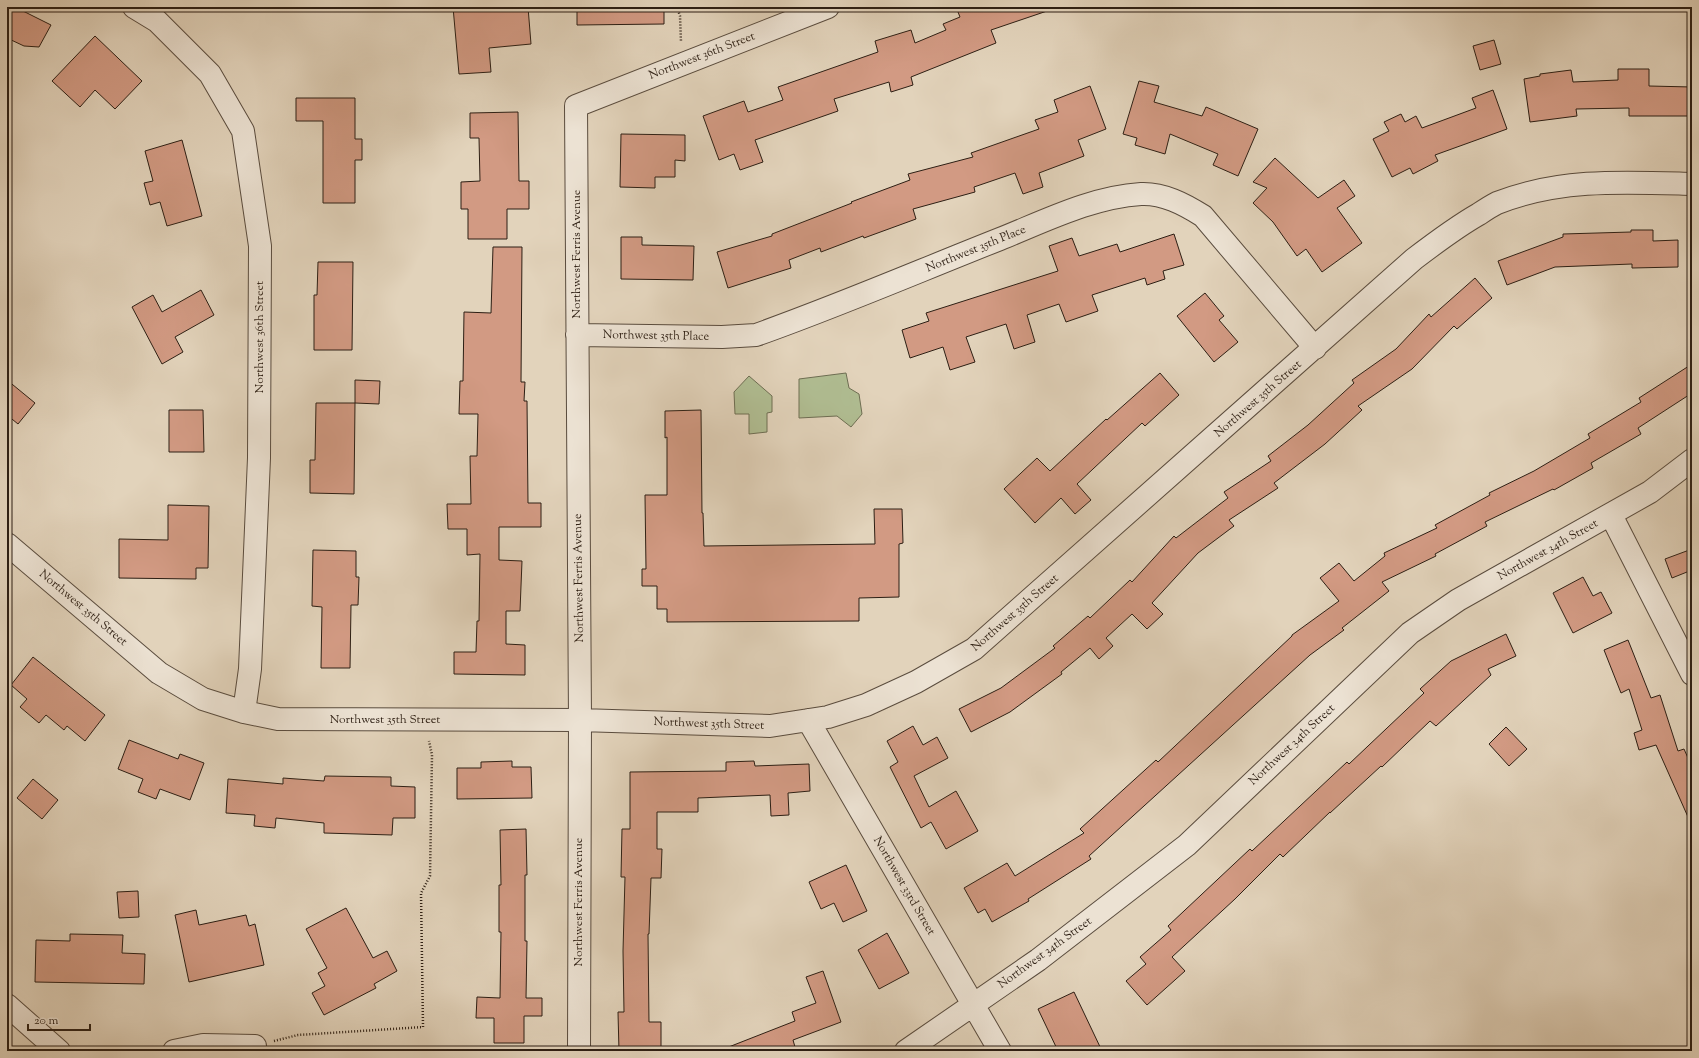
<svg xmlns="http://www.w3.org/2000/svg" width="1699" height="1058" font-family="'Sorts Mill Goudy',serif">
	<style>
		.green { fill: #b0bd92; stroke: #6e6e53 }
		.building { fill: #d29a83; stroke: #2d1f14 }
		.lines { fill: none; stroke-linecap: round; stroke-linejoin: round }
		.minor-casing { stroke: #5a4c3e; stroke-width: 24 }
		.path { stroke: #2d1f14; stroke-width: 2.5; stroke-dasharray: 1 2; stroke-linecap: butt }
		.minor { stroke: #ece2d3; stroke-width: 22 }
		.labels { text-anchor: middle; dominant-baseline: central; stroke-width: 3; stroke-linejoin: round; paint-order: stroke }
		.street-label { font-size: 12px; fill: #2d1f14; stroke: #ece2d3 }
	</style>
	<rect width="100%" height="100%" fill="#e2d3bb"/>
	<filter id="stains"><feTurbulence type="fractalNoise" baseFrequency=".005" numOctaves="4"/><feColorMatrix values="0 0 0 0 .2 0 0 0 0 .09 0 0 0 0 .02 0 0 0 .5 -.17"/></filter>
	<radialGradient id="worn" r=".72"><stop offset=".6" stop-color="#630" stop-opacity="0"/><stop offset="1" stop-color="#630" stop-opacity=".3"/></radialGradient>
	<!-- green -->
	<path class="green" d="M 846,373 L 849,388 L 859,394 L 862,414 L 851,427 L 837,416 L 799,418 L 799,379 Z
		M 749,376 L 772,396 L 772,412 L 767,413 L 767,432 L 749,434 L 749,414 L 735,414 L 734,392 Z"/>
	<!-- building -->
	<path class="building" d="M 7,7 L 15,7 L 51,25 L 39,47 L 24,46 L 7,38 Z
		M 453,7 L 477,7 L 478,10 L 528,7 L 531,44 L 489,48 L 491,72 L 459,74 Z
		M 577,7 L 664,7 L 664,24 L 577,25 Z
		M 956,7 L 1050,7 L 1050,10 L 991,30 L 996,43 L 911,77 L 913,85 L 891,92 L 889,82 L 834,99 L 838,111 L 755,140 L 763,162 L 740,170 L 734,154 L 719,160 L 703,116 L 744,101 L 748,112 L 783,100 L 778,87 L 878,52 L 875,41 L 911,30 L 915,43 L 946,30 L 943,24 L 960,17 Z
		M 95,36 L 142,81 L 115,109 L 95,90 L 80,107 L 52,81 Z
		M 1494,40 L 1501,64 L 1480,70 L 1473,46 Z
		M 1618,69 L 1649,69 L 1649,86 L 1692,87 L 1692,116 L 1629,116 L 1629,108 L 1576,109 L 1577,116 L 1530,122 L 1524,79 L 1540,76 L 1540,74 L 1571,70 L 1573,82 L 1618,80 Z
		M 1139,81 L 1159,86 L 1154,102 L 1202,116 L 1206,107 L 1258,129 L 1238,176 L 1213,165 L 1218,154 L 1170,134 L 1165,154 L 1135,145 L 1137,138 L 1123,134 Z
		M 1090,86 L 1106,129 L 1078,140 L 1084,156 L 1039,173 L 1043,187 L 1023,194 L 1015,173 L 974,187 L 975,192 L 913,209 L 916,219 L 864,238 L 863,236 L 821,252 L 820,248 L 789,260 L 791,268 L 728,288 L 717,252 L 772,236 L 772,234 L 852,203 L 851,202 L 910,180 L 908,174 L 973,157 L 971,153 L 1039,129 L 1035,120 L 1058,112 L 1054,100 Z
		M 1493,90 L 1507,129 L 1435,155 L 1438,161 L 1413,174 L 1410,168 L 1392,177 L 1373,139 L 1389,131 L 1384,122 L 1401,114 L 1405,122 L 1416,116 L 1422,128 L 1476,108 L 1472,98 Z
		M 296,98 L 355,98 L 355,139 L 362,139 L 362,160 L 355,160 L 355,203 L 323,203 L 323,121 L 296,121 Z
		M 518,112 L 519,181 L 529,181 L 529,209 L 507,209 L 507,239 L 468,239 L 468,209 L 461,209 L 461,182 L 480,181 L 479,138 L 470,138 L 470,113 Z
		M 621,134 L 685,135 L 685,161 L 675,160 L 675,177 L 655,177 L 655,188 L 620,187 Z
		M 182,140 L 202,216 L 167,226 L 160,202 L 150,205 L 144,183 L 153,181 L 145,151 Z
		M 1275,158 L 1318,198 L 1344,180 L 1355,196 L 1337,208 L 1362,243 L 1322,272 L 1306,249 L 1297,256 L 1273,222 L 1253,203 L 1267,188 L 1253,182 Z
		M 1631,230 L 1653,230 L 1653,241 L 1678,240 L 1678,267 L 1632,268 L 1632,264 L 1555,267 L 1507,285 L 1498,261 L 1563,237 L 1563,234 L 1631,232 Z
		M 1174,234 L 1184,265 L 1163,271 L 1165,279 L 1147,285 L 1145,278 L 1092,295 L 1098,311 L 1066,322 L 1059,304 L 1027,315 L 1035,342 L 1014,349 L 1006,324 L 966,337 L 975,362 L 950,370 L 943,347 L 910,358 L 902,330 L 929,321 L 926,313 L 1058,271 L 1049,246 L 1072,238 L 1079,256 L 1117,244 L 1120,252 Z
		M 621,237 L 642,237 L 642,245 L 694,246 L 693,280 L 621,279 Z
		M 493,247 L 522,247 L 521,382 L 525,382 L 524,401 L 527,401 L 528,503 L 541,503 L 541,527 L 499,527 L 499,560 L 522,561 L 520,611 L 506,611 L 506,644 L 525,645 L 525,675 L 454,674 L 454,652 L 476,652 L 477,621 L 479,621 L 480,554 L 467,555 L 467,529 L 448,529 L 447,504 L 471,504 L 470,456 L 477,456 L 478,414 L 459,414 L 460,381 L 463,381 L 464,312 L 491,313 Z
		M 318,262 L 353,262 L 352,350 L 314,350 L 314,295 L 317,295 Z
		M 1475,278 L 1492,298 L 1457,329 L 1454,326 L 1412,369 L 1358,406 L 1362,410 L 1325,444 L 1274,483 L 1278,488 L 1229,520 L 1234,526 L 1198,553 L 1152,603 L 1163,614 L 1147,629 L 1132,614 L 1106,638 L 1113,646 L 1099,659 L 1090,648 L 1061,672 L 1062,674 L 1010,712 L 971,732 L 959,709 L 1001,688 L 1055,648 L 1053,646 L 1088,616 L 1090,618 L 1130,580 L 1132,582 L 1174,536 L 1176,538 L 1228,498 L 1224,492 L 1271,461 L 1268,456 L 1308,425 L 1354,383 L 1352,380 L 1396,349 L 1429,314 L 1431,317 Z
		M 201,290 L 214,315 L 175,337 L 183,352 L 162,364 L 132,307 L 153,295 L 162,312 Z
		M 1205,293 L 1224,316 L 1219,320 L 1238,342 L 1214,362 L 1177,316 Z
		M 1692,364 L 1692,393 L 1638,428 L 1641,434 L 1591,463 L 1593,468 L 1554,490 L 1553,489 L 1485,522 L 1487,526 L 1435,554 L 1436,556 L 1382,582 L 1389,591 L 1342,628 L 1344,630 L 1310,655 L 1089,856 L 1091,859 L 1028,899 L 1029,901 L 992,922 L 985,909 L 978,913 L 964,888 L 1007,863 L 1015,876 L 1084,833 L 1080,829 L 1156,760 L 1158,762 L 1292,636 L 1292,635 L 1339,601 L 1320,578 L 1339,563 L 1354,581 L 1385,556 L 1384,553 L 1437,528 L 1435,525 L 1490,495 L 1489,493 L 1534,471 L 1590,438 L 1588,434 L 1641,402 L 1639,398 Z
		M 1160,373 L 1179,395 L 1145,426 L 1142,423 L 1077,484 L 1091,500 L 1075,514 L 1061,498 L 1035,523 L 1004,489 L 1037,458 L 1050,471 L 1106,419 L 1107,420 Z
		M 7,380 L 35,403 L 18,424 L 7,415 Z
		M 355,380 L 380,381 L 379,404 L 355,403 Z
		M 316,403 L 355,403 L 354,494 L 310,493 L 310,460 L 315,460 Z
		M 169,410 L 203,410 L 204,452 L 169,452 Z
		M 701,410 L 702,513 L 703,513 L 704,546 L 875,544 L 874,509 L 902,509 L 903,543 L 899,544 L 899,597 L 859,598 L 859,621 L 667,622 L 667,609 L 657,609 L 657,586 L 642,586 L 642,569 L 646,569 L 645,495 L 667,495 L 667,437 L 665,438 L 665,411 Z
		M 168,505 L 209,506 L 208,568 L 196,568 L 196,579 L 119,578 L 119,539 L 168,540 Z
		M 1692,549 L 1692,570 L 1672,578 L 1665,559 Z
		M 313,550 L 356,551 L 356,577 L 359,577 L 358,605 L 351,605 L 350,668 L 321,668 L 322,607 L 312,606 Z
		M 1583,577 L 1593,596 L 1601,592 L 1612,613 L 1573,633 L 1553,593 Z
		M 1506,634 L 1516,656 L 1488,669 L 1491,675 L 1436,726 L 1430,721 L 1382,767 L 1381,766 L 1330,813 L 1330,812 L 1283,857 L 1280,854 L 1235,899 L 1172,957 L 1185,971 L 1147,1005 L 1126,981 L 1146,964 L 1140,957 L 1171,930 L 1168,926 L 1250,849 L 1252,851 L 1347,762 L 1349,764 L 1424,693 L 1420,689 L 1451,661 Z
		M 1628,640 L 1651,698 L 1660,695 L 1678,751 L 1684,749 L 1692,767 L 1692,826 L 1656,745 L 1639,750 L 1634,733 L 1642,730 L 1629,689 L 1621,693 L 1604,650 Z
		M 33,657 L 105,715 L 85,741 L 67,726 L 64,730 L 46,715 L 39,723 L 20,707 L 27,699 L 11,685 Z
		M 913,726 L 923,745 L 937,737 L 948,758 L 914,776 L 929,807 L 956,791 L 978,831 L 946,849 L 931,822 L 921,828 L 890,767 L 898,762 L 887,741 Z
		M 1506,727 L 1527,749 L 1509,766 L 1489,744 Z
		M 129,740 L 178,759 L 180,754 L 204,763 L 190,800 L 160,789 L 156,799 L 138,792 L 143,779 L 118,769 Z
		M 512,761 L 512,767 L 531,767 L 532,798 L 457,799 L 457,768 L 481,768 L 481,762 Z
		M 754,761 L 755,766 L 809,764 L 810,791 L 788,793 L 789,815 L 771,816 L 770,795 L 698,798 L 698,812 L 657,812 L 657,849 L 662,849 L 661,878 L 651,878 L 649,934 L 648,934 L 649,1022 L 661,1022 L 661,1051 L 619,1051 L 618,1012 L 624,1012 L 623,951 L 625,877 L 621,877 L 622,829 L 630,829 L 630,772 L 726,771 L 726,762 Z
		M 325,776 L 391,777 L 391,786 L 415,787 L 415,818 L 393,818 L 392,835 L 324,833 L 324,823 L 276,818 L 275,828 L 254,826 L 255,815 L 226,813 L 228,779 L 283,784 L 283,778 L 324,781 Z
		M 33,779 L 58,800 L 42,819 L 17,798 Z
		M 526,829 L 527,875 L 525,875 L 525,941 L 527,941 L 526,998 L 542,998 L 542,1016 L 524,1016 L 524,1043 L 494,1043 L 494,1018 L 476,1018 L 477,997 L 500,998 L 501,932 L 499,932 L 499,885 L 501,885 L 500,830 Z
		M 846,865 L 867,911 L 843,922 L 834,903 L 821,909 L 809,882 Z
		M 138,891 L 139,917 L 119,918 L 117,892 Z
		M 346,908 L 373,958 L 387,951 L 397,971 L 374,984 L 376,988 L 324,1015 L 312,993 L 325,986 L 318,973 L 327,968 L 306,929 Z
		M 196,910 L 199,925 L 246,915 L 249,926 L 255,924 L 264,965 L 189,982 L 175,915 Z
		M 887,933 L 909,973 L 879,989 L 858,950 Z
		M 70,934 L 123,935 L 122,953 L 145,954 L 144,984 L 35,982 L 36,940 L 70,941 Z
		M 823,971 L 841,1022 L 793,1040 L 795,1047 L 786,1051 L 722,1051 L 721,1050 L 795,1021 L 792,1012 L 816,1003 L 806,977 Z
		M 1074,992 L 1102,1051 L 1058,1051 L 1038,1009 Z"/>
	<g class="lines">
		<defs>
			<path id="minor" d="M 134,7 L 157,21 L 210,74 L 243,131 L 260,246 L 259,458 L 250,669 L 244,712
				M 577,335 L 722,337 L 756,335 C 838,306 919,271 1000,239 C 1045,221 1092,197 1141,194 C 1163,193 1184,204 1203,216 L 1315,348
				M 1611,515 L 1692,674
				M 7,544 L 159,673 L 203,699 L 244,712 L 278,719 L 580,720 L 770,726 L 828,717 L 866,705 L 916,682 L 974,649 L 1414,259 C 1435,243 1456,227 1479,214 C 1485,210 1491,206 1497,203 C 1560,178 1626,182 1692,184
				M 808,720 L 1000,1051
				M 7,1005 L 59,1051
				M 174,1051 L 203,1045 L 255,1046
				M 579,1051 L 580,720 L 576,106 L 828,7
				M 906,1051 L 1038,960 L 1187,845 L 1410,633 L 1458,600 L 1650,492 L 1692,460"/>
		</defs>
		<!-- minor casing -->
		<use href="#minor" class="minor-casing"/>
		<!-- path -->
		<path class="path" d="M 677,7 L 680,16 L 681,42
			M 274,1041 L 298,1035 L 423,1027 L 421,893 L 430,876 L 432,755 L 429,741"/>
		<!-- minor -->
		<use href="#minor" class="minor"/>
	</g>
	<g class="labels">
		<!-- street labels -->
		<g class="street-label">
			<text transform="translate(702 56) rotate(-21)">Northwest 36th Street</text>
			<text transform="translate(976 249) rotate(-22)">Northwest 35th Place</text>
			<text transform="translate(577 254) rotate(-90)">Northwest Ferris Avenue</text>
			<text transform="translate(656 336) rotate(1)">Northwest 35th Place</text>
			<text transform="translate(260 337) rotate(-90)">Northwest 36th Street</text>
			<text transform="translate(1258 399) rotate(-41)">Northwest 35th Street</text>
			<text transform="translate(1548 550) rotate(-29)">Northwest 34th Street</text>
			<text transform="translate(579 578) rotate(-91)">Northwest Ferris Avenue</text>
			<text transform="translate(83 608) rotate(40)">Northwest 35th Street</text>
			<text transform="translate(1015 613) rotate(-41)">Northwest 35th Street</text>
			<text x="385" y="720">Northwest 35th Street</text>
			<text transform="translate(709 724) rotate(2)">Northwest 35th Street</text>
			<text transform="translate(1292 745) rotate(-43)">Northwest 34th Street</text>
			<text transform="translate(904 886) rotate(60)">Northwest 33rd Street</text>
			<text transform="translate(579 902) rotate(-90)">Northwest Ferris Avenue</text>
			<text transform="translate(1045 953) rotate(-36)">Northwest 34th Street</text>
		</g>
	</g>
	<!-- margin -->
	<rect width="1699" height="1058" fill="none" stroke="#e2d3bb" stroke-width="24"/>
	<rect x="8" y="8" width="1683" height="1042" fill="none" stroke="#2d1f14" stroke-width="2"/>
	<rect x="12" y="12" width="1675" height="1034" fill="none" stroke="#2d1f14"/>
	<!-- scale -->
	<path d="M28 1024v6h62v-6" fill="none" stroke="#2d1f14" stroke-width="2"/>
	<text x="34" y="1024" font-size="12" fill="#2d1f14" stroke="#ece2d3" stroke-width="3" paint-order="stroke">20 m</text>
	<rect width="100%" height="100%" filter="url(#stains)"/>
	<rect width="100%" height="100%" fill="url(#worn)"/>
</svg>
